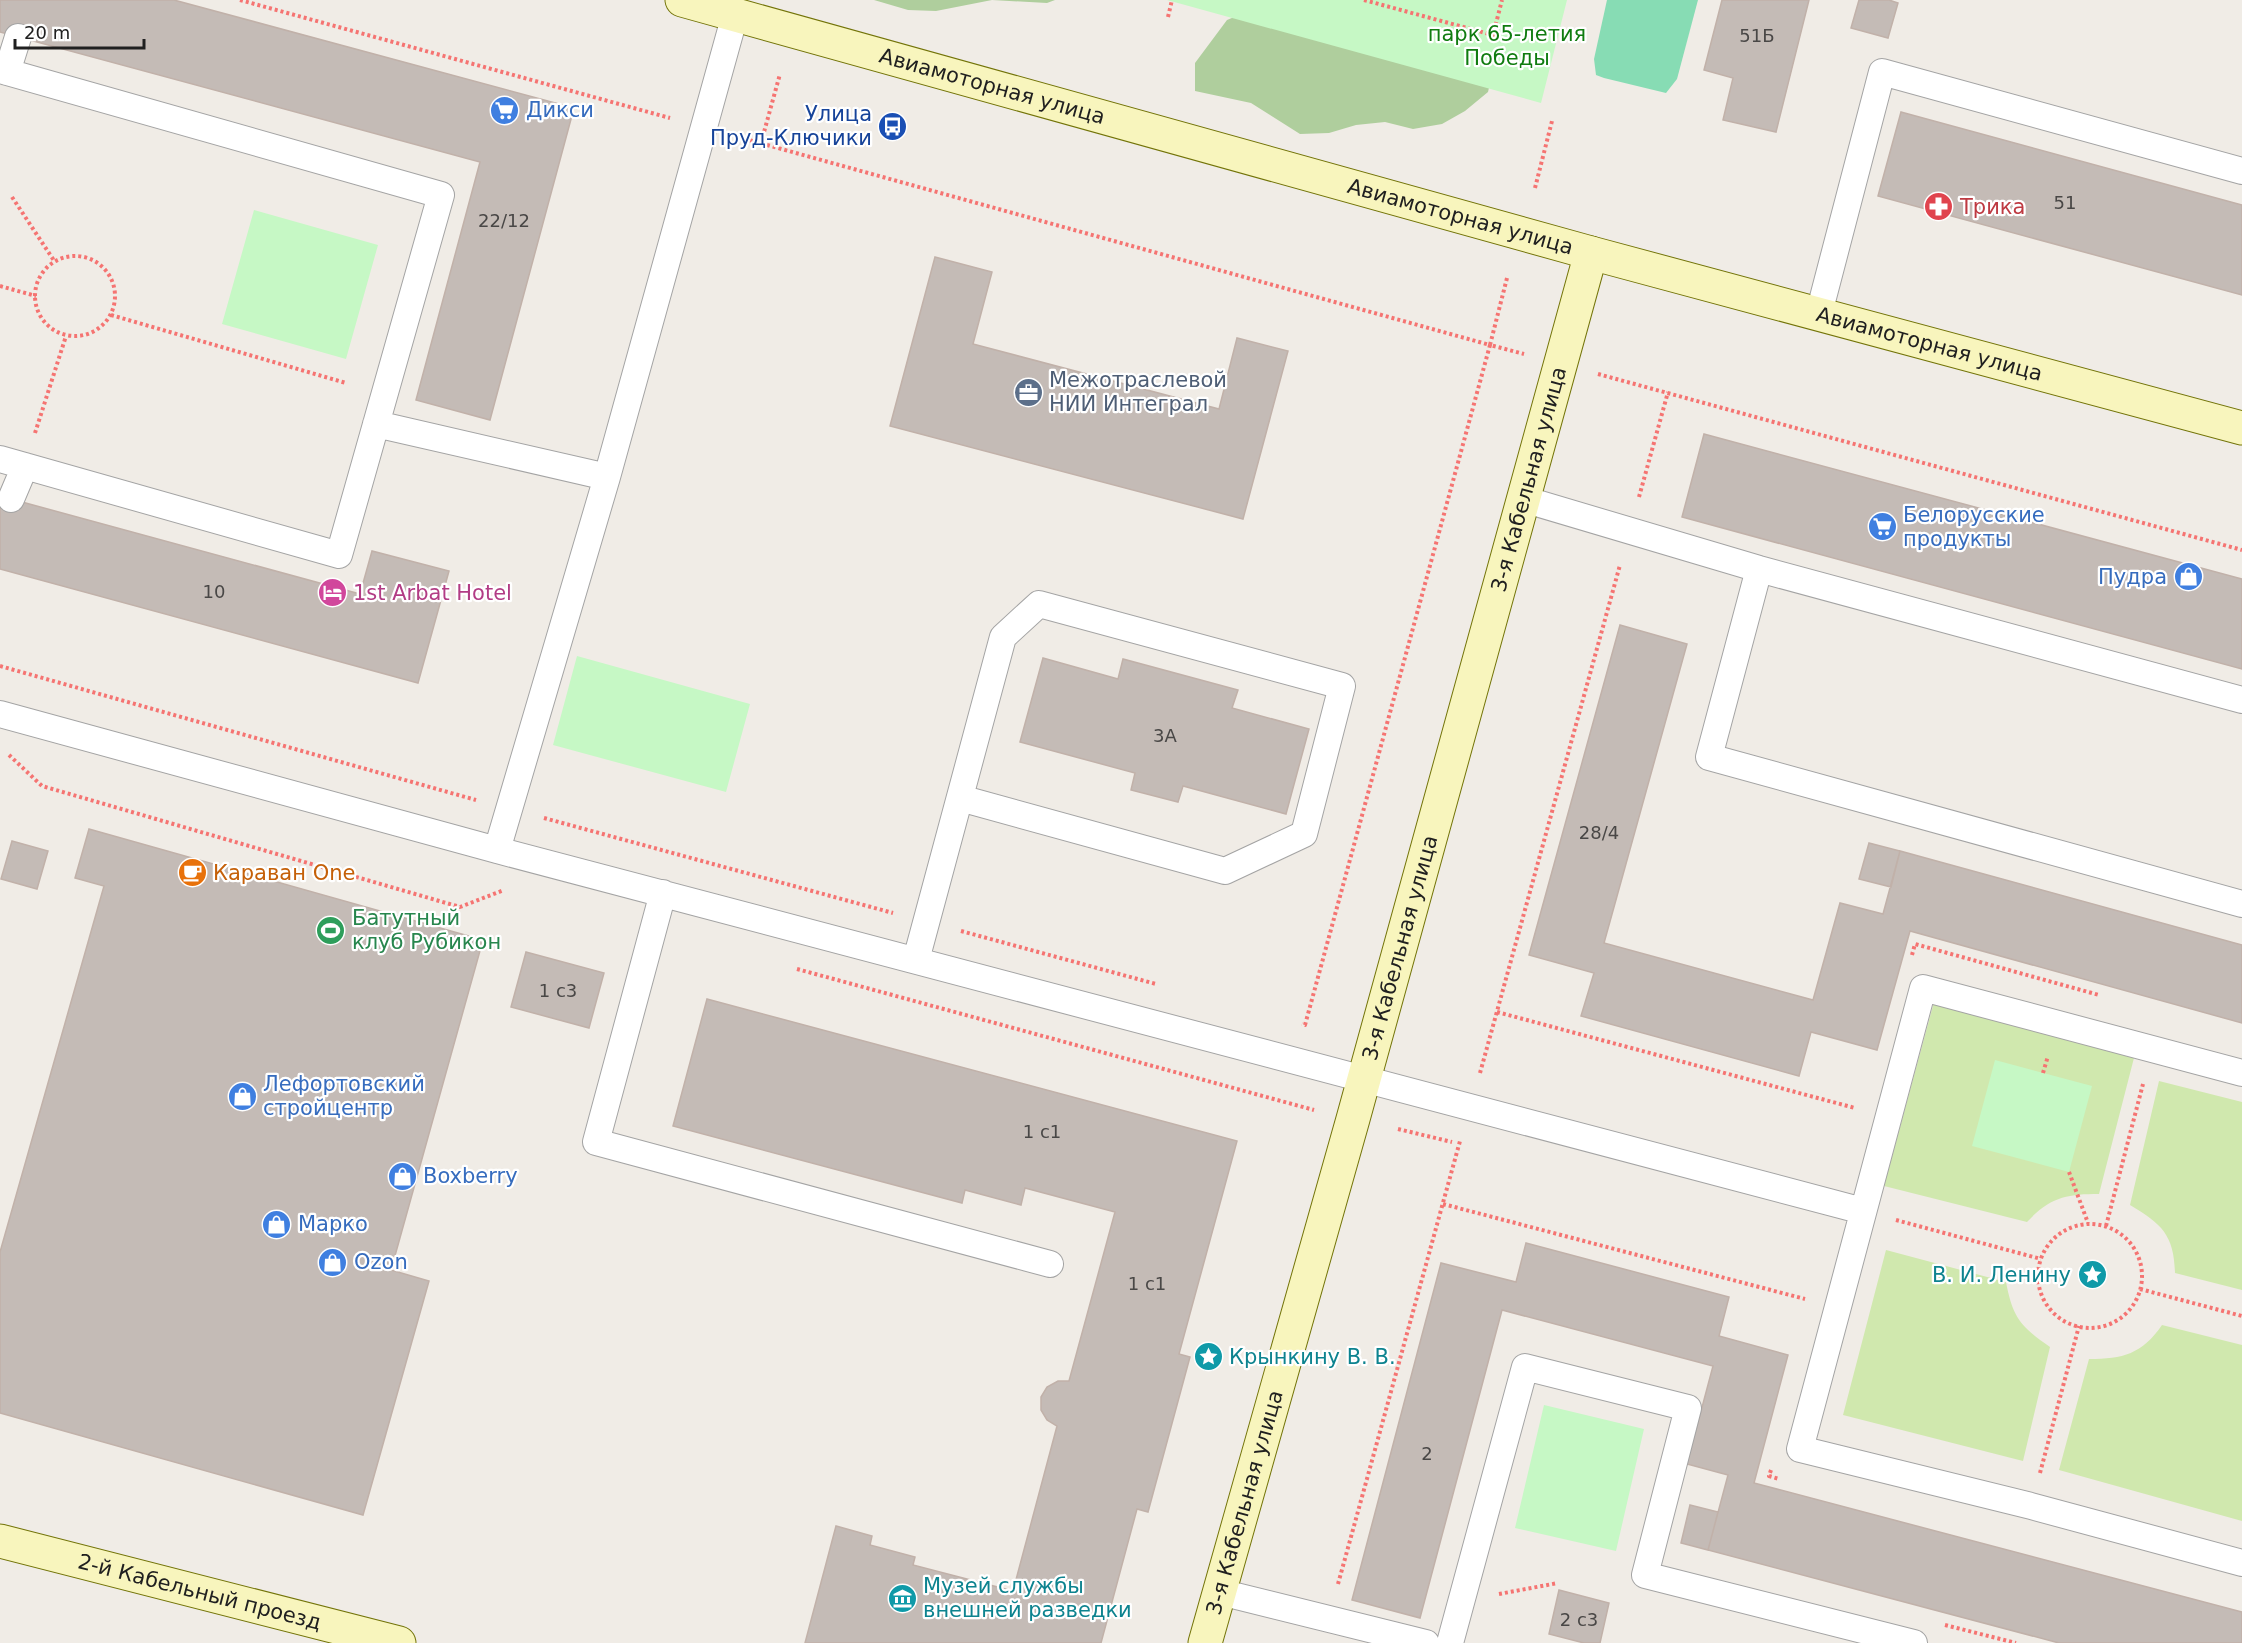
<svg xmlns="http://www.w3.org/2000/svg" width="2242" height="1643" font-family="'DejaVu Sans',sans-serif">
	<style>
		.grass { fill: #d0e8ae }
		.forest { fill: #afce9d }
		.park { fill: #c6f8c5 }
		.pitch { fill: #87dcb4 }
		.building { fill: #c4bbb6; stroke: #c1b1a9; stroke-width: 1.5 }
		.lines { fill: none; stroke-linecap: round; stroke-linejoin: round }
		.lane-casing { stroke: #a4a4a4; stroke-width: 28 }
		.secondary-casing { stroke: #737409; stroke-width: 35 }
		.path { stroke: #f57472; stroke-width: 4; stroke-dasharray: 3 3; stroke-linecap: butt }
		.lane { stroke: #fff; stroke-width: 26 }
		.secondary { stroke: #f8f5bd; stroke-width: 33 }
		.labels { text-anchor: middle; dominant-baseline: central; stroke-width: 4.5; stroke-linejoin: round; paint-order: stroke }
		.number-label { font-size: 18px; fill: #494746 }
		.park-label { font-size: 21px; fill: #107c10; stroke: #fff }
		.street-label { font-size: 21px; fill: #202020; stroke: #fff }
		.shop-label { font-size: 21px; fill: #366cbe; stroke: #fff; text-anchor: start }
		.transit-label { font-size: 21px; fill: #164399; stroke: #fff; text-anchor: end }
		.health-label { font-size: 21px; fill: #be3a42; stroke: #fff; text-anchor: start }
		.service-label { font-size: 21px; fill: #4e5e75; stroke: #fff; text-anchor: start }
		.hotel-label { font-size: 21px; fill: #b23c85; stroke: #fff; text-anchor: start }
		.food-label { font-size: 21px; fill: #c56008; stroke: #fff; text-anchor: start }
		.leisure-label { font-size: 21px; fill: #27864d; stroke: #fff; text-anchor: start }
		.culture-label { font-size: 21px; fill: #0d838f; stroke: #fff; text-anchor: start }
	</style>
	<rect width="100%" height="100%" fill="#f0ece6"/>
	<!-- grass -->
	<path class="grass" d="M 1934,1002 L 2135,1054 L 2099,1194 C 2067,1194 2050,1197 2027,1222 L 1884,1186 Z
		M 2159,1081 L 2242,1102 L 2242,1290 L 2175,1273 C 2174,1235 2162,1224 2130,1205 Z
		M 1886,1250 L 2006,1282 C 2013,1318 2020,1326 2050,1347 L 2023,1461 L 1843,1415 Z
		M 2162,1325 L 2242,1345 L 2242,1521 L 2059,1470 L 2089,1359 C 2123,1359 2142,1354 2162,1325 Z"/>
	<!-- forest -->
	<path class="forest" d="M 874,0 L 1055,0 L 1047,3 L 992,0 L 936,11 L 908,10 Z
		M 1251,10 L 1494,66 L 1488,92 L 1465,111 L 1442,124 L 1413,129 L 1385,122 L 1356,125 L 1329,133 L 1300,134 L 1251,103 L 1195,91 L 1195,63 L 1227,20 Z"/>
	<!-- park -->
	<path class="park" d="M 1167,0 L 1567,0 L 1541,103 Z
		M 254,210 L 378,245 L 346,359 L 222,324 Z
		M 577,656 L 750,704 L 726,792 L 553,745 Z
		M 1995,1060 L 2092,1086 L 2069,1172 L 1972,1146 Z
		M 1544,1405 L 1644,1429 L 1616,1551 L 1515,1528 Z"/>
	<!-- pitch -->
	<path class="pitch" d="M 1607,0 L 1698,0 L 1677,79 L 1666,93 L 1604,78 L 1596,75 L 1594,59 Z"/>
	<!-- building -->
	<path class="building" d="M 0,0 L 174,0 L 574,108 L 490,420 L 416,400 L 480,162 L 0,32 Z
		M 1722,0 L 1809,0 L 1776,132 L 1723,120 L 1733,78 L 1704,70 Z
		M 1859,0 L 1889,0 L 1898,3 L 1888,38 L 1851,28 Z
		M 1901,112 L 2242,205 L 2242,295 L 1878,196 Z
		M 935,257 L 992,272 L 973,344 L 1219,409 L 1237,338 L 1288,351 L 1243,519 L 890,426 Z
		M 1704,434 L 2242,579 L 2242,669 L 1682,517 Z
		M 0,496 L 360,594 L 372,551 L 449,571 L 418,683 L 0,569 Z
		M 1620,625 L 1687,644 L 1604,943 L 1813,1000 L 1840,903 L 1883,914 L 1900,851 L 2242,945 L 2242,1023 L 1910,931 L 1877,1050 L 1811,1032 L 1799,1076 L 1581,1016 L 1594,973 L 1529,955 Z
		M 1043,658 L 1118,679 L 1123,659 L 1238,690 L 1232,708 L 1309,729 L 1286,814 L 1183,786 L 1178,802 L 1131,790 L 1135,773 L 1020,742 Z
		M 89,829 L 483,940 L 391,1270 L 429,1281 L 363,1515 L 0,1413 L 0,1252 L 104,886 L 75,878 Z
		M 12,841 L 48,851 L 37,889 L 1,879 Z
		M 1869,843 L 1900,851 L 1891,887 L 1859,879 Z
		M 526,952 L 604,973 L 589,1028 L 511,1007 Z
		M 707,999 L 1237,1141 L 1179,1354 L 1190,1357 L 1148,1512 L 1137,1509 L 1101,1643 L 805,1643 L 836,1526 L 872,1536 L 870,1545 L 915,1557 L 913,1565 L 1013,1591 L 1057,1426 L 1047,1420 L 1041,1410 L 1041,1397 L 1047,1387 L 1058,1381 L 1069,1381 L 1115,1212 L 1025,1188 L 1021,1205 L 965,1190 L 962,1203 L 673,1126 Z
		M 1526,1243 L 1729,1297 L 1719,1336 L 1788,1355 L 1754,1483 L 2242,1612 L 2242,1643 L 2059,1643 L 1708,1550 L 1728,1475 L 1687,1464 L 1713,1366 L 1502,1310 L 1420,1618 L 1352,1600 L 1441,1263 L 1516,1282 Z
		M 1690,1505 L 1718,1512 L 1708,1550 L 1681,1543 Z
		M 1559,1590 L 1609,1603 L 1600,1643 L 1584,1643 L 1549,1634 Z"/>
	<g class="lines">
		<defs>
			<path id="lane" d="M 0,70 L 441,195 L 339,555 L 0,459
				M 7,72 L 18,37
				M 1819,313 L 1882,72 L 2242,171
				M 376,424 L 607,477
				M 11,499 L 25,466
				M 1523,499 L 1759,569 L 2242,700
				M 1759,569 L 1709,757 L 2242,904
				M 0,714 L 497,850 L 1863,1211
				M 497,850 L 607,477 L 735,15
				M 663,893 L 596,1142 L 1050,1264
				M 916,960 L 1003,637 L 1039,604 L 1342,686 L 1304,834 L 1225,871 L 960,798
				M 2242,1073 L 1923,988 L 1800,1449 L 2031,1506 L 2242,1563
				M 1220,1592 L 1426,1643
				M 1450,1643 L 1525,1367 L 1688,1408 L 1645,1575 L 1914,1643"/>
			<g id="secondary">
				<path id="s1" d="M 682,0 L 1591,253 L 2242,428"/>
				<path id="s2" d="M 0,1541 L 399,1643"/>
				<path id="s3" d="M 1205,1643 L 1353,1119 L 1591,253"/>
			</g>
		</defs>
		<!-- lane casing -->
		<use href="#lane" class="lane-casing"/>
		<!-- secondary casing -->
		<use href="#secondary" class="secondary-casing"/>
		<!-- path -->
		<path class="path" d="M 240,0 L 670,118
			M 1364,0 L 1493,35 L 1502,0
			M 1168,17 L 1172,0
			M 738,137 L 1490,345 L 1305,1025 L 1302,1024
			M 761,143 L 780,74
			M 1535,188 L 1552,121
			M 12,197 L 55,262
			M35 296a40 40 0 1 1 80 0a40 40 0 1 1-80 0Z
			M 1507,278 L 1490,345 L 1524,354
			M 0,286 L 36,296
			M 111,315 L 346,383
			M 1598,374 L 2242,550
			M 35,433 L 66,336
			M 1639,497 L 1668,392
			M 0,666 L 476,800
			M 9,755 L 42,786 L 460,907 L 504,890
			M 544,818 L 893,913
			M 961,931 L 1156,984
			M 1912,955 L 1915,944 L 2099,995
			M 797,969 L 1314,1110
			M 1497,1012 L 1855,1108
			M 1480,1073 L 1620,565
			M 2043,1073 L 2048,1056
			M 1398,1129 L 1452,1142
			M 2069,1172 L 2088,1223
			M 1443,1204 L 1805,1299
			M 1896,1220 L 2041,1259
			M2038 1276a52 52 0 1 1 104 0a52 52 0 1 1-104 0Z
			M 2106,1226 L 2143,1084
			M 2140,1289 L 2242,1316
			M 1771,1470 L 1769,1476 L 1779,1479
			M 2040,1473 L 2079,1326
			M 1338,1584 L 1460,1141
			M 1499,1594 L 1558,1583
			M 1945,1625 L 2016,1643"/>
		<!-- lane -->
		<use href="#lane" class="lane"/>
		<!-- secondary -->
		<use href="#secondary" class="secondary"/>
	</g>
	<!-- icons -->
	<defs>
		<symbol id="supermarket-disc" viewBox="-11 -11 22 22"><circle r="9.5" fill="#3f7fe0" stroke="#fff"/><path d="M-6-5.5h2.5l.6 2H6L4.5 2H-2.5L-4.4-4H-6ZM-1.5 3.2a1.3 1.3 0 1 0 .1 0ZM3 3.2a1.3 1.3 0 1 0 .1 0Z" fill="#fff"/></symbol>
		<symbol id="bus-disc" viewBox="-11 -11 22 22"><circle r="9.5" fill="#1a4fb4" stroke="#fff"/><path d="M-5-6H5V4H4V6H2V4H-2V6H-4V4H-5ZM-3.5-4V0h7V-4ZM-3.5 1.2v1.5H-2V1.2ZM2 1.2v1.5H3.5V1.2Z" fill="#fff"/></symbol>
		<symbol id="pharmacy-disc" viewBox="-11 -11 22 22"><circle r="9.5" fill="#e0444e" stroke="#fff"/><path d="M-2-6h4v4h4v4h-4v4h-4v-4h-4v-4h4Z" fill="#fff"/></symbol>
		<symbol id="office-disc" viewBox="-11 -11 22 22"><circle r="9.5" fill="#5c6f8a" stroke="#fff"/><path d="M-6-3h4V-5.5h4V-3h4V5H-6ZM-1-4.5V-3h2v-1.5ZM-6 0V1H6V0Z" fill="#fff"/></symbol>
		<symbol id="shop-disc" viewBox="-11 -11 22 22"><circle r="9.5" fill="#3f7fe0" stroke="#fff"/><path d="M-5-2.5h2.3a2.7 3.5 0 0 1 5.4 0H5L5.5 6h-11ZM-1.5-2.5h3a1.5 2.3 0 0 0-3 0Z" fill="#fff"/></symbol>
		<symbol id="hotel-disc" viewBox="-11 -11 22 22"><circle r="9.5" fill="#d1479c" stroke="#fff"/><path d="M-6-4.5h1.5V1H6V5H4.5V3h-9V5H-6ZM-4 0a1.8 1.8 0 1 1 3.6 0ZM.5 0V-2.5h3Q6-2.5 6 0Z" fill="#fff"/></symbol>
		<symbol id="cafe-disc" viewBox="-11 -11 22 22"><circle r="9.5" fill="#e8710a" stroke="#fff"/><path d="M-5.5-4.5H6V0H3Q3 3.5 0 3.5H-2.5Q-5.5 3.5-5.5 0ZM3-3.2v2h1.7v-2ZM-6 4.5H4V6H-6Z" fill="#fff"/></symbol>
		<symbol id="stadium-disc" viewBox="-11 -11 22 22"><circle r="9.5" fill="#2e9e5b" stroke="#fff"/><path d="M0-5a6.5 5 0 1 0 0 10a6.5 5 0 1 0 0-10ZM-3.5-1.8h7v3.6h-7Z" fill="#fff"/></symbol>
		<symbol id="sight-disc" viewBox="-11 -11 22 22"><circle r="9.5" fill="#0f9aa8" stroke="#fff"/><path d="M0-6L1.8-2.2L6-1.7L2.9 1.2L3.7 5.4L0 3.3L-3.7 5.4L-2.9 1.2L-6-1.7L-1.8-2.2Z" fill="#fff"/></symbol>
		<symbol id="museum-disc" viewBox="-11 -11 22 22"><circle r="9.5" fill="#0f9aa8" stroke="#fff"/><path d="M0-6L6-3V-2H-6V-3ZM-5-1h2V3h-2ZM-1-1h2V3h-2ZM3-1h2V3H3ZM-6 4H6V6H-6Z" fill="#fff"/></symbol>
	</defs>
	<g fill-rule="evenodd">
		<use href="#supermarket-disc" x="488" y="94" width="33" height="33"/>
		<use href="#bus-disc" x="876" y="110" width="33" height="33"/>
		<use href="#pharmacy-disc" x="1922" y="190" width="33" height="33"/>
		<use href="#office-disc" x="1012" y="376" width="33" height="33"/>
		<use href="#supermarket-disc" x="1866" y="510" width="33" height="33"/>
		<use href="#shop-disc" x="2172" y="560" width="33" height="33"/>
		<use href="#hotel-disc" x="316" y="576" width="33" height="33"/>
		<use href="#cafe-disc" x="176" y="856" width="33" height="33"/>
		<use href="#stadium-disc" x="314" y="914" width="33" height="33"/>
		<use href="#shop-disc" x="226" y="1080" width="33" height="33"/>
		<use href="#shop-disc" x="386" y="1160" width="33" height="33"/>
		<use href="#shop-disc" x="260" y="1208" width="33" height="33"/>
		<use href="#shop-disc" x="316" y="1246" width="33" height="33"/>
		<use href="#sight-disc" x="2076" y="1258" width="33" height="33"/>
		<use href="#sight-disc" x="1192" y="1340" width="33" height="33"/>
		<use href="#museum-disc" x="886" y="1582" width="33" height="33"/>
	</g>
	<g class="labels">
		<!-- number labels -->
		<g class="number-label">
			<text x="1757" y="35">51Б</text>
			<text x="2065" y="202">51</text>
			<text x="504" y="220">22/12</text>
			<text x="214" y="591">10</text>
			<text x="1165" y="735">3А</text>
			<text x="1599" y="832">28/4</text>
			<text x="558" y="990">1 с3</text>
			<text x="1042" y="1131">1 с1</text>
			<text x="1147" y="1283">1 с1</text>
			<text x="1427" y="1453">2</text>
			<text x="1579" y="1619">2 с3</text>
		</g>
		<!-- park labels -->
		<g class="park-label">
			<text x="1507" y="34">парк 65-летия<tspan x="1507" dy="24">Победы</tspan></text>
		</g>
		<!-- street labels -->
		<g class="street-label">
			<text stroke="none"><textPath href="#s1" startOffset="322">Авиамоторная улица</textPath></text>
			<text stroke="none"><textPath href="#s1" startOffset="808">Авиамоторная улица</textPath></text>
			<text stroke="none"><textPath href="#s1" startOffset="1294">Авиамоторная улица</textPath></text>
			<text stroke="none"><textPath href="#s3" startOffset="1208">3-я Кабельная улица</textPath></text>
			<text stroke="none"><textPath href="#s3" startOffset="722">3-я Кабельная улица</textPath></text>
			<text stroke="none"><textPath href="#s3" startOffset="146">3-я Кабельная улица</textPath></text>
			<text stroke="none"><textPath href="#s2" startOffset="206">2-й Кабельный проезд</textPath></text>
		</g>
		<!-- shop labels -->
		<g class="shop-label">
			<text x="526" y="110">Дикси</text>
			<text x="1903" y="515">Белорусские<tspan x="1903" dy="24">продукты</tspan></text>
			<text x="2167" y="577" text-anchor="end">Пудра</text>
			<text x="263" y="1084">Лефортовский<tspan x="263" dy="24">стройцентр</tspan></text>
			<text x="423" y="1176">Boxberry</text>
			<text x="298" y="1224">Марко</text>
			<text x="354" y="1262">Ozon</text>
		</g>
		<!-- transit labels -->
		<g class="transit-label">
			<text x="872" y="114">Улица<tspan x="872" dy="24">Пруд-Ключики</tspan></text>
		</g>
		<!-- health labels -->
		<g class="health-label">
			<text x="1960" y="207">Трика</text>
		</g>
		<!-- service labels -->
		<g class="service-label">
			<text x="1049" y="380">Межотраслевой<tspan x="1049" dy="24">НИИ Интеграл</tspan></text>
		</g>
		<!-- hotel labels -->
		<g class="hotel-label">
			<text x="353" y="593">1st Arbat Hotel</text>
		</g>
		<!-- food labels -->
		<g class="food-label">
			<text x="213" y="873">Караван One</text>
		</g>
		<!-- leisure labels -->
		<g class="leisure-label">
			<text x="352" y="918">Батутный<tspan x="352" dy="24">клуб Рубикон</tspan></text>
		</g>
		<!-- culture labels -->
		<g class="culture-label">
			<text x="2071" y="1275" text-anchor="end">В. И. Ленину</text>
			<text x="1229" y="1357">Крынкину В. В.</text>
			<text x="923" y="1586">Музей службы<tspan x="923" dy="24">внешней разведки</tspan></text>
		</g>
	</g>
	<!-- scale -->
	<path d="M15 39v9h129v-9" fill="none" stroke="#202020" stroke-width="3"/>
	<text x="24" y="39" font-size="18" fill="#202020" stroke="#ffffff" stroke-width="4.5" paint-order="stroke">20 m</text>
</svg>
